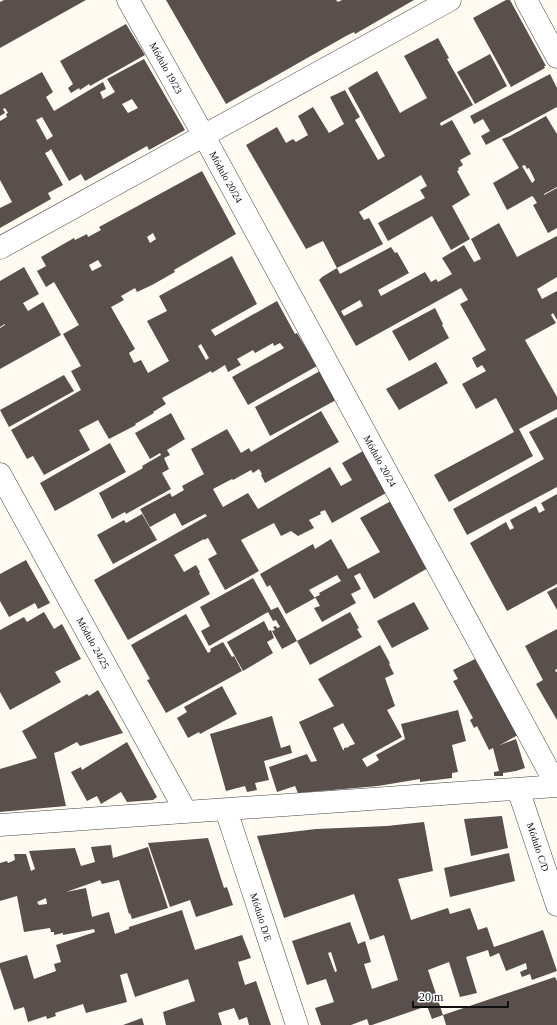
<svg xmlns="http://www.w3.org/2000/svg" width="557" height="1025" font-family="'Times New Roman',serif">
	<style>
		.building { fill: #594f4c; fill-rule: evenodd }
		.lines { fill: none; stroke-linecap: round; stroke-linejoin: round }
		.street-casing { stroke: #434343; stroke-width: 23 }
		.street { stroke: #fff; stroke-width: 22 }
		.labels { text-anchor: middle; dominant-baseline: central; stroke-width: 4; stroke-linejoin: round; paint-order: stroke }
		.street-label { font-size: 10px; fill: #101010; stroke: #fff }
	</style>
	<rect width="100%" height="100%" fill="#fffbf3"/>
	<!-- building -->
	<path class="building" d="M 4,0 L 86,0 L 0,48 L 0,2 Z
		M 166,0 L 336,0 L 338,2 L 342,0 L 414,0 L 355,34 L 354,32 L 346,36 L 226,104 Z
		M 506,0 L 510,0 L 546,66 L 544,66 L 545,68 L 511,87 L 473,18 Z
		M 126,24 L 145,55 L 90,86 L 89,84 L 80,90 L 79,88 L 71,93 L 68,88 L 73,84 L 60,61 Z
		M 438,38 L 449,58 L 447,59 L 473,105 L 440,123 L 441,126 L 452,120 L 471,154 L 460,160 L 463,165 L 458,168 L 459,170 L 457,171 L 470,195 L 452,206 L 470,239 L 451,250 L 432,216 L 388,241 L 378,223 L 425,198 L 420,190 L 427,186 L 421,175 L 359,212 L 364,220 L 369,218 L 383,244 L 337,268 L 323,241 L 306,249 L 246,145 L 277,127 L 286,143 L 293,139 L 296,142 L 308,135 L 298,116 L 313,107 L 329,133 L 344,124 L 330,97 L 345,90 L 360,117 L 355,120 L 378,160 L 385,156 L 348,88 L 377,71 L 400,113 L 405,110 L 427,98 L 404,56 Z
		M 490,54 L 507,86 L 475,104 L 457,72 Z
		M 144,59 L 185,130 L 149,150 L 147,146 L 85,181 L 81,174 L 69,181 L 51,149 L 49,151 L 45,153 L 63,185 L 48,193 L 51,199 L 0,228 L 0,208 L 12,202 L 0,180 L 0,121 L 7,117 L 6,114 L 8,113 L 5,108 L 3,109 L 5,113 L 0,116 L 0,95 L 42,72 L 53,92 L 46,97 L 54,111 L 103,82 L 106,89 L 100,92 L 103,99 L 115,92 L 107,79 ZM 132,99 L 138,108 L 128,113 L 122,104 ZM 42,117 L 53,136 L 47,140 L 36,120 Z
		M 550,74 L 557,88 L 557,107 L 486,145 L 481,136 L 490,131 L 483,119 L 474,124 L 470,116 Z
		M 546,116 L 557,134 L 557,187 L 544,194 L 544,195 L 557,188 L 557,228 L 548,233 L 533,205 L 537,203 L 534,198 L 532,196 L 507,210 L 493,183 L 519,168 L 502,139 L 510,136 ZM 525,165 L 527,169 L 529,168 L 535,180 L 532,183 L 522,166 Z
		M 202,171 L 236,234 L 174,270 L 175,272 L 152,285 L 137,292 L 135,288 L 121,296 L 124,300 L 111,307 L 135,349 L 129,353 L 134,363 L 141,360 L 148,373 L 169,361 L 147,321 L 167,311 L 159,296 L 232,256 L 257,304 L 211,330 L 215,336 L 277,301 L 295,334 L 297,333 L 317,366 L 248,405 L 232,377 L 284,348 L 280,343 L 274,346 L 273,343 L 255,353 L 253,350 L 237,359 L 241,365 L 228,372 L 225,365 L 212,373 L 211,371 L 162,398 L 166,404 L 153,412 L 154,413 L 135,424 L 136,425 L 109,439 L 98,420 L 79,430 L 90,450 L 44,475 L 33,456 L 27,459 L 11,430 L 81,390 L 71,371 L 81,366 L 63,334 L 79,325 L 54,282 L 46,287 L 37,271 L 46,266 L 41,257 L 74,238 L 75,240 L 87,234 L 88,237 L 101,230 L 99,227 ZM 153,233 L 156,239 L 150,243 L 147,237 ZM 98,260 L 102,266 L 92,271 L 89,265 ZM 201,344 L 209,358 L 206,360 L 198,346 Z
		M 499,223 L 517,257 L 557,236 L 557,277 L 537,289 L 542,299 L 557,291 L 557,320 L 553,313 L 551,315 L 556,323 L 525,340 L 557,397 L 557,409 L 519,429 L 533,456 L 449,502 L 434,475 L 514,432 L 496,398 L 476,409 L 462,384 L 486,371 L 482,365 L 477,368 L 472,358 L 486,350 L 460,304 L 468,300 L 461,288 L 356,346 L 319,280 L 322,277 L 337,268 L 340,274 L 391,247 L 395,253 L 397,252 L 409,273 L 378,290 L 381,296 L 425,272 L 431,282 L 436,279 L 438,282 L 452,274 L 442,258 L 464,245 L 474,262 L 481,259 L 471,239 ZM 360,300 L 363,306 L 344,316 L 341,311 Z
		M 24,267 L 39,294 L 23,303 L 28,311 L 43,302 L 61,335 L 0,369 L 0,328 L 5,325 L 5,324 L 0,327 L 0,281 Z
		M 435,308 L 443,324 L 442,325 L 449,338 L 409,361 L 392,331 Z
		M 436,362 L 448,383 L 399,410 L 386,389 Z
		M 320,371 L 336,400 L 270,436 L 255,407 Z
		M 64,375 L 74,391 L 9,427 L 0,410 Z
		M 321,411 L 339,442 L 265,483 L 261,475 L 262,474 L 259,469 L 253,473 L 251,470 L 233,480 L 232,479 L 213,489 L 223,507 L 248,493 L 258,509 L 330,467 L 341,486 L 352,480 L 342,463 L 363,451 L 386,493 L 332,523 L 325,510 L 320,512 L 321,514 L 309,520 L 314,528 L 298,536 L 291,531 L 281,536 L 274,523 L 241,540 L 259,571 L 225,590 L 208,559 L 217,554 L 208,538 L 204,540 L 204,539 L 174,555 L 184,572 L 196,565 L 200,572 L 199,573 L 210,594 L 128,640 L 94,580 L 207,516 L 205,514 L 182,526 L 175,513 L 150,527 L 140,509 L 170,493 L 172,497 L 184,490 L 182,486 L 204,474 L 191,449 L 227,429 L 241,453 L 249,448 L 251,452 Z
		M 171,413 L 185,439 L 167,450 L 170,455 L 164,458 L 169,469 L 162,473 L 171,489 L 126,514 L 125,512 L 112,519 L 99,493 L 143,468 L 142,466 L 161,455 L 160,453 L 150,459 L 135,433 Z
		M 557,417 L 557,487 L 467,535 L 453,509 L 544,459 L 529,432 Z
		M 110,443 L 126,472 L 55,511 L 40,483 Z
		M 557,494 L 557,584 L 507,611 L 470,543 L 506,522 L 510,530 L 514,528 L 510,520 L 536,506 L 539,513 L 545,510 L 541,503 Z
		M 391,501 L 428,568 L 374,599 L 360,573 L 354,576 L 361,589 L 351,594 L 356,603 L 322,622 L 314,608 L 320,606 L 315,597 L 320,595 L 319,593 L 341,581 L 337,575 L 309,590 L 315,598 L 286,614 L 270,585 L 267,587 L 260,574 L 313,544 L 315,549 L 331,539 L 348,569 L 380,552 L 360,518 Z
		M 142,514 L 157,540 L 113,564 L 97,535 L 124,520 L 126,523 Z
		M 26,560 L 50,603 L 38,609 L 35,603 L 9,617 L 0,601 L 0,574 Z
		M 253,578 L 271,610 L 278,607 L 297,641 L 282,649 L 272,631 L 275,630 L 273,627 L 276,626 L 277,628 L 280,627 L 276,620 L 273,621 L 268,612 L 209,646 L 201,631 L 210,626 L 200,607 Z
		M 557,587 L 557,610 L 547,592 Z
		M 414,602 L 429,629 L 392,648 L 377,621 Z
		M 44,612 L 54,629 L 62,624 L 81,659 L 55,672 L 61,682 L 10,710 L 0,692 L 0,630 L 24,617 L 27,622 Z
		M 350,612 L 359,628 L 357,629 L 362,637 L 310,665 L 297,641 Z
		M 186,614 L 208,653 L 211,651 L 210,649 L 223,642 L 232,657 L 234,656 L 242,671 L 166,713 L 147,680 L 150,679 L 131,645 Z
		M 264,621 L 269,631 L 271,630 L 274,638 L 267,642 L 273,653 L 243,671 L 227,642 Z
		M 557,629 L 557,669 L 555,670 L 556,672 L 557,672 L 557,720 L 536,684 L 543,680 L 525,646 Z
		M 380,645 L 390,663 L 389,664 L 394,674 L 385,678 L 395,706 L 387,710 L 402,737 L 362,759 L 367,767 L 379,760 L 376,755 L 405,739 L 401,724 L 458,710 L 466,741 L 452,745 L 458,772 L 452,773 L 452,778 L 420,782 L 420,779 L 378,786 L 298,793 L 295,786 L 277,792 L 269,767 L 307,754 L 311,762 L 317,761 L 299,722 L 334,706 L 318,679 ZM 343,723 L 355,744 L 349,746 L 349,747 L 344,748 L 344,750 L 343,750 L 333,728 Z
		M 475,659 L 480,668 L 482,667 L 518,735 L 500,745 L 516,739 L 525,768 L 516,771 L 503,773 L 503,776 L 494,776 L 494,772 L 499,771 L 493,748 L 489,750 L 477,726 L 474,728 L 470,720 L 473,718 L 453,681 L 458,679 L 453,670 Z
		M 222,686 L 237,714 L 200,734 L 199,732 L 188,738 L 177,718 L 187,712 L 184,707 Z
		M 98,690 L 123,733 L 80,746 L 77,742 L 60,751 L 54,753 L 66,806 L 0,812 L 0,769 L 37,758 L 22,731 L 87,694 L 89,696 Z
		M 272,716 L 281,748 L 290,745 L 292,753 L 264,761 L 269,780 L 255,783 L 257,790 L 247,792 L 245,786 L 226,791 L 210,734 Z
		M 127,742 L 157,797 L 153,800 L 127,802 L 121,792 L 101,804 L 97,796 L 87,801 L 71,772 L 81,767 L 82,770 Z
		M 502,816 L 508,848 L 471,856 L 464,819 Z
		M 424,822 L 433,871 L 398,879 L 411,920 L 448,908 L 450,914 L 470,908 L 478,930 L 487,927 L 494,947 L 543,930 L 557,971 L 532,980 L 530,974 L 522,977 L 520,972 L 527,969 L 526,963 L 506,971 L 499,953 L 490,957 L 488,950 L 466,957 L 477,993 L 460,997 L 449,962 L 428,970 L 443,1015 L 432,1019 L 427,1006 L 372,1025 L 369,1025 L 367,1019 L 351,1025 L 321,1025 L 315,1008 L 334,1002 L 326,979 L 307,985 L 292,941 L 350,922 L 358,944 L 365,941 L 371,962 L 364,964 L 372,989 L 398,980 L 384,935 L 370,940 L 354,894 L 284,918 L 257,836 L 316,829 L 387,826 ZM 331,952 L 337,971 L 335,972 L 328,953 Z
		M 208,838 L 224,888 L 227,887 L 233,905 L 196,917 L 190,900 L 170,907 L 148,843 Z
		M 111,845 L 113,858 L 148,847 L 168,908 L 132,919 L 130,913 L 129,914 L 119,880 L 102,884 L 100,880 L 66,892 L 86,888 L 92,917 L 109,912 L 115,934 L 129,929 L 129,927 L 182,910 L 195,950 L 242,935 L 251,958 L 238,962 L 245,985 L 256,981 L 271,1025 L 249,1025 L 247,1017 L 239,1020 L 234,1008 L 218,1013 L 222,1025 L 166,1025 L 163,1012 L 195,1001 L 188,979 L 135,997 L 127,973 L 120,975 L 127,1002 L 86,1013 L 83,1004 L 55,1013 L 56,1016 L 47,1019 L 46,1016 L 28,1022 L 24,1007 L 14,1010 L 0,968 L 0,963 L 27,955 L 34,979 L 56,971 L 54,964 L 61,962 L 56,945 L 95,932 L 94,929 L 63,935 L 63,933 L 54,935 L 54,932 L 51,932 L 50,928 L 24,932 L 17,896 L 0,901 L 0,863 L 7,861 L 8,863 L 15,860 L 14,854 L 26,854 L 31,871 L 35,869 L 29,851 L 75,848 L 81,866 L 95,862 L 91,847 ZM 46,898 L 47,904 L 39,905 L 37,902 Z
		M 509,853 L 515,881 L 450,897 L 444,868 Z
		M 555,977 L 557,981 L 557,1025 L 446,1025 L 443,1015 Z
		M 142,1018 L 144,1025 L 123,1025 Z"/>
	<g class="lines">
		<defs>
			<path id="street" d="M 128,0 L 204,136 L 557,786
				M 526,0 L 557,57
				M 0,248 L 450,0
				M 0,474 L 186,812
				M 518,789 L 557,905
				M 226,810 L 297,1025
				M 0,825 L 557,786"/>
		</defs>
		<!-- street casing -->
		<use href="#street" class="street-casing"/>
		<!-- street -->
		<use href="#street" class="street"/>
	</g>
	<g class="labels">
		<!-- street labels -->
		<g class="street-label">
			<text transform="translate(166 68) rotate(61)">Módulo 19/23</text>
			<text transform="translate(226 177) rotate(61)">Módulo 20/24</text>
			<text transform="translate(380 461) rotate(61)">Módulo 20/24</text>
			<text transform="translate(93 643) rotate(61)">Módulo 24/25</text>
			<text transform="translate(538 847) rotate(71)">Módulo C/D</text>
			<text transform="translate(261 917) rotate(72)">Módulo D/E</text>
		</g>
	</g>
	<!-- scale -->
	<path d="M413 1001v6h95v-6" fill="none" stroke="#101010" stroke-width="2"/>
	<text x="419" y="1001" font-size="12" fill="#101010" stroke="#ffffff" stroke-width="3" paint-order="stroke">20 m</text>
</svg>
